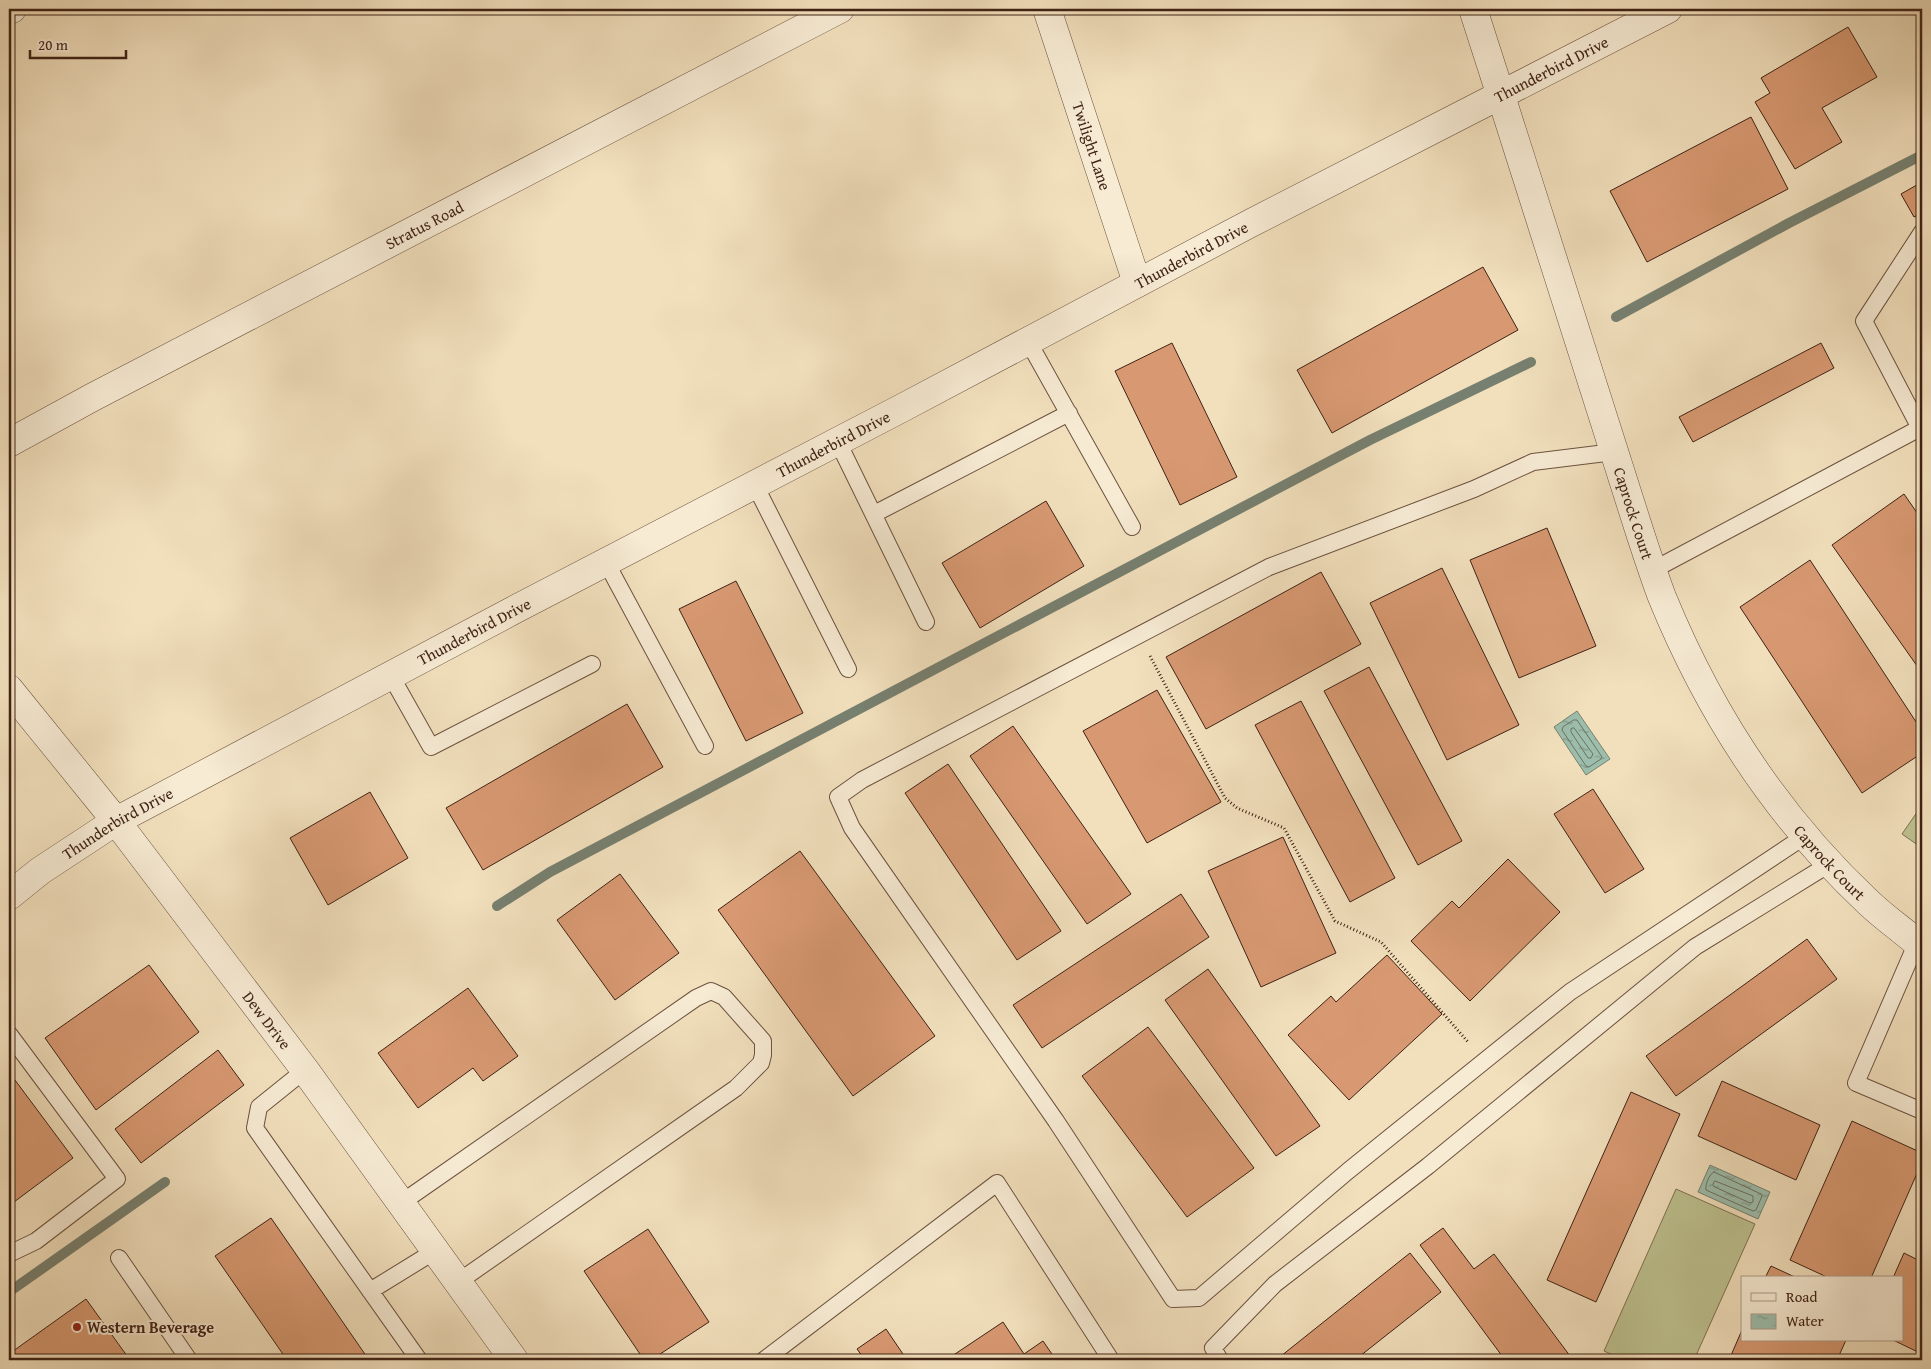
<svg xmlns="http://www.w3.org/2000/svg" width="1931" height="1369" font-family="'Gentium Book Plus',serif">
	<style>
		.grass { fill: #bdc18f; stroke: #7e7252 }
		.water { fill: url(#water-ripples); stroke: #778070 }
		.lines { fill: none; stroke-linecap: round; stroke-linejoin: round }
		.shore { stroke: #6e7060; stroke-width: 1 }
		.stream { stroke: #778070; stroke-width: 10 }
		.building { fill: #d89972; stroke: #3f2215 }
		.service-casing { stroke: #6c523f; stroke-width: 18 }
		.minor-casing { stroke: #6c523f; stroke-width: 29 }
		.tertiary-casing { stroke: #6c523f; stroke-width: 29 }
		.path { stroke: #3f2215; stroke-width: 3; stroke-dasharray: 1 2.5; stroke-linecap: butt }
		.service { stroke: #f7ebd4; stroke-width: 16 }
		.minor { stroke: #f7ebd4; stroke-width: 28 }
		.tertiary { stroke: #f7ebd4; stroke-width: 28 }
		.poi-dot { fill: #8f2418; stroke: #f7ebd4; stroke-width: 2 }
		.labels { text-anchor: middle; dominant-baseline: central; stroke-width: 4; stroke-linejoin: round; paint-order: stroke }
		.street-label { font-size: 16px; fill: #3f2215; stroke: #f7ebd4 }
		.poi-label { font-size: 16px; font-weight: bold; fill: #3f2215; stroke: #f7ebd4; text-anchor: start }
	</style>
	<defs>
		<pattern id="water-ripples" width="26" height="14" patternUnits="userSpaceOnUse" patternTransform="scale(1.25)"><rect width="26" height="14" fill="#9cbeac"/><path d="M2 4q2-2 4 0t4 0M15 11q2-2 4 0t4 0" fill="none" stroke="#819a8b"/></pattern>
	</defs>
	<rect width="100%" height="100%" fill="#f2e0bd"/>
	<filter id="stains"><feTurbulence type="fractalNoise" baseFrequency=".004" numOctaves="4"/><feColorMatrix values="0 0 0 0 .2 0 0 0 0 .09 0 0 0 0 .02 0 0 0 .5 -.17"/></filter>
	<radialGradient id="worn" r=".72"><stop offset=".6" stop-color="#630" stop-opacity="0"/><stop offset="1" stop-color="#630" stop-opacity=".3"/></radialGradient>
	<!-- grass -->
	<path class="grass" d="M 1922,805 L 1922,848 L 1902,834 Z
		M 1676,1189 L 1755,1224 L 1694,1360 L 1624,1360 L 1604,1351 Z"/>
	<!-- water -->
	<path class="water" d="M 1577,711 L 1610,759 L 1586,775 L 1554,727 Z
		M 1710,1165 L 1770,1192 L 1758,1219 L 1698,1192 Z"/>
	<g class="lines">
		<!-- shore -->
		<path class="shore" d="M 1574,720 L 1577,720 L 1602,757 L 1601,759 L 1589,767 L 1586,766 L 1562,730 L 1563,727 Z
			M 1574,728 L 1593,754 L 1591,758 L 1588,758 L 1571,732 L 1571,729 Z
			M 1714,1172 L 1761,1194 L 1762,1196 L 1756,1210 L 1753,1211 L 1706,1190 C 1705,1185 1709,1174 1714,1172 Z
			M 1715,1181 L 1753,1196 L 1753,1202 L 1750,1203 L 1715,1187 L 1713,1185 Z"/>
		<!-- stream -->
		<path class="stream" d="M 1616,317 L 1789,223 L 1922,155
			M 497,906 L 550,872 L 1370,440 L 1531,362
			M 9,1292 L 165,1182"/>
	</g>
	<!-- building -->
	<path class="building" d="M 1848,27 L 1877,77 L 1822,108 L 1842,142 L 1795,169 L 1755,102 L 1770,93 L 1761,78 Z
		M 1751,117 L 1788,189 L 1647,262 L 1610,191 Z
		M 1922,182 L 1922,213 L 1914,217 L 1901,194 Z
		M 1483,267 L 1518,330 L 1332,433 L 1297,370 Z
		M 1172,343 L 1237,477 L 1180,505 L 1115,371 Z
		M 1821,343 L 1834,368 L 1693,442 L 1679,417 Z
		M 1904,494 L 1922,520 L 1922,673 L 1832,545 Z
		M 1046,501 L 1084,566 L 980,628 L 942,563 Z
		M 1547,528 L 1596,646 L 1519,678 L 1470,560 Z
		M 1810,560 L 1922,731 L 1922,753 L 1862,793 L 1740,607 Z
		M 1442,568 L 1519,725 L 1447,760 L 1370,603 Z
		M 1321,572 L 1361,644 L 1206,729 L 1166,657 Z
		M 736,581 L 803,713 L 746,741 L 679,609 Z
		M 1369,667 L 1462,841 L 1418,865 L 1324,691 Z
		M 1157,690 L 1221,802 L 1147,843 L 1083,731 Z
		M 1301,701 L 1395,878 L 1350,902 L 1255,725 Z
		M 627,704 L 663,767 L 483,870 L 446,808 Z
		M 1013,726 L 1131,894 L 1087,924 L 970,756 Z
		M 948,764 L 1061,931 L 1017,960 L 905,793 Z
		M 1593,789 L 1644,869 L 1605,893 L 1554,814 Z
		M 370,792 L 408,858 L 328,905 L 290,838 Z
		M 1283,837 L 1336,953 L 1261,987 L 1208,871 Z
		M 800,851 L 935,1036 L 853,1096 L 718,910 Z
		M 1508,859 L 1560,912 L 1470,1001 L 1411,941 L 1452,901 L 1459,908 Z
		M 620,874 L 679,953 L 615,1000 L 557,920 Z
		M 1181,894 L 1209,937 L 1042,1048 L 1013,1005 Z
		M 1807,939 L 1837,979 L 1676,1096 L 1646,1056 Z
		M 1387,955 L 1442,1014 L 1349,1100 L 1288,1035 L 1331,996 L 1336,1002 Z
		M 149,965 L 199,1032 L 96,1110 L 45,1038 Z
		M 1208,969 L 1320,1126 L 1276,1156 L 1165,1000 Z
		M 468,988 L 518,1056 L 483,1081 L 473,1068 L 418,1108 L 378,1053 Z
		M 1148,1027 L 1254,1168 L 1187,1217 L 1082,1076 Z
		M 218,1050 L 244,1085 L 141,1163 L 115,1129 Z
		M 9,1072 L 73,1158 L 10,1205 L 9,1204 Z
		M 1722,1081 L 1820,1125 L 1796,1180 L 1698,1136 Z
		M 1631,1092 L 1680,1114 L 1596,1302 L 1547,1280 Z
		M 1852,1121 L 1922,1153 L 1922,1162 L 1871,1278 L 1829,1278 L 1790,1260 Z
		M 271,1218 L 369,1360 L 287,1360 L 215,1256 Z
		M 1443,1228 L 1474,1269 L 1494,1254 L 1573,1360 L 1505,1360 L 1420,1245 Z
		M 648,1229 L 709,1322 L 651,1360 L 644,1360 L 584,1271 Z
		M 1410,1253 L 1441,1292 L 1355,1360 L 1276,1360 Z
		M 1904,1253 L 1922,1262 L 1922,1354 L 1893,1340 L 1902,1340 L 1902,1278 L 1893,1278 Z
		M 1771,1266 L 1797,1278 L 1765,1278 Z
		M 86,1299 L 130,1360 L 9,1360 L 9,1354 Z
		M 1003,1322 L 1024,1354 L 1043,1341 L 1056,1360 L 946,1360 Z
		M 886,1329 L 907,1360 L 865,1360 L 857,1349 Z
		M 1742,1330 L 1742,1340 L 1846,1340 L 1837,1360 L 1729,1360 Z"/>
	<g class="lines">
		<defs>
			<path id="service" d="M 1922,232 L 1864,321 L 1922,432
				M 1028,341 L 1132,527
				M 838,442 L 926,622
				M 1614,452 L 1533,462 L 1474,489 L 1269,567 L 862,780 L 838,797 L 852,828 L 1056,1121 L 1173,1299 L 1199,1298 L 1348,1171 L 1570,992 L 1805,836
				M 755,485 L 848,669
				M 874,514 L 1069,413
				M 606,562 L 705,746
				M 1653,570 L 1920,428
				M 391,676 L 431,747 L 592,664
				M 1917,942 L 1856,1083 L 1922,1111
				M 9,1034 L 117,1179 L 36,1241 L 9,1254
				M 305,1070 L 259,1107 L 255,1128 L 419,1360
				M 401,1203 L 696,998 L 711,991 L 724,997 L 763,1041 L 763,1055 L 761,1063 L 736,1088 L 458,1282
				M 119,1258 L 189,1360
				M 370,1291 L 435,1251
				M 764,1360 L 997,1183 L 1111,1360
				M 1220,1360 L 1213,1348 L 1275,1284 L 1428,1166 L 1695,947 L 1831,863"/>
			<g id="minor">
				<path id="s1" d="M 1047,9 L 1137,283"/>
				<path d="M 1473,9 L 1501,96"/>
				<path d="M 9,10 L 12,9"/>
				<path id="s2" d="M 9,443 L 93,397 L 840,9"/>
				<path d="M 9,689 L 116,821"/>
			</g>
			<g id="tertiary">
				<path id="s3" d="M 1501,96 L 1640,533 C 1647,554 1654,576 1662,597 C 1709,712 1778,818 1869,903 C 1886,919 1905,932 1922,947"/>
				<path id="s4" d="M 116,821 L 305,1070 L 514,1360"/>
				<path id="s5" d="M 9,896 L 40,871 L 116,821 L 512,611 L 902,408 L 1251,223 L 1668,9"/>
			</g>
		</defs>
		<!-- service casing -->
		<use href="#service" class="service-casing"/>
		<!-- minor casing -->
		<use href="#minor" class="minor-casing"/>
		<!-- tertiary casing -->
		<use href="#tertiary" class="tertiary-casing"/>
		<!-- path -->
		<path class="path" d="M 1150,656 L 1225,798 L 1237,808 L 1284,828 L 1335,921 L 1381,942 L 1468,1042"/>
		<!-- service -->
		<use href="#service" class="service"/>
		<!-- minor -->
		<use href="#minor" class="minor"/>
		<!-- tertiary -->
		<use href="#tertiary" class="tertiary"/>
	</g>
	<!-- markers -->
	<circle class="poi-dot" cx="77" cy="1327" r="5"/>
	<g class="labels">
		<!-- street labels -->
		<g class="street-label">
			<text stroke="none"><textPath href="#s5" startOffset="1751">Thunderbird Drive</textPath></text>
			<text stroke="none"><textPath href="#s1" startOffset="144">Twilight Lane</textPath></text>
			<text stroke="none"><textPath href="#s2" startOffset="469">Stratus Road</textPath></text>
			<text stroke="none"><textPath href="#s5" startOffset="1346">Thunderbird Drive</textPath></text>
			<text stroke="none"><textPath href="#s5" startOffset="941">Thunderbird Drive</textPath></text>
			<text stroke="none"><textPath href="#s3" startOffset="438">Caprock Court</textPath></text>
			<text stroke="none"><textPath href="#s5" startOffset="536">Thunderbird Drive</textPath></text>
			<text stroke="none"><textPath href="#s5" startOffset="131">Thunderbird Drive</textPath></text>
			<text stroke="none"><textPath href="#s3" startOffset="842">Caprock Court</textPath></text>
			<text stroke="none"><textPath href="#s4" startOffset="250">Dew Drive</textPath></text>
		</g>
		<!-- poi labels -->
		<g class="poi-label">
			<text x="87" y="1327">Western Beverage</text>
		</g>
	</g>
	<!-- margin -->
	<rect width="1931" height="1369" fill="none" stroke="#f2e0bd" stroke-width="30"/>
	<rect x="10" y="10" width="1911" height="1349" fill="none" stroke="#3f2215" stroke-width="2.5"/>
	<rect x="15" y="15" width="1901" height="1339" fill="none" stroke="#3f2215"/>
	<!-- legend -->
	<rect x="1741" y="1276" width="162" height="65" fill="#f7ebd4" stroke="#ad9b88"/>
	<rect x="1751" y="1293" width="25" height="8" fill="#f7ebd4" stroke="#ad9b88"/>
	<text x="1786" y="1302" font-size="15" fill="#3f2215">Road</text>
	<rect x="1751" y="1314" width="25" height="15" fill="url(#water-ripples)" stroke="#ad9b88"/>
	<text x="1786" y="1326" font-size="15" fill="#3f2215">Water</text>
	<!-- scale -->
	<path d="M30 50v8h96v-8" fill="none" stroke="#3f2215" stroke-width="2.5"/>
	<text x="38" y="50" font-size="15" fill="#3f2215" stroke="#f7ebd4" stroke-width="4" paint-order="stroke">20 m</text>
	<rect width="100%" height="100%" filter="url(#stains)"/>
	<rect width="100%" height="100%" fill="url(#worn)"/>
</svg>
